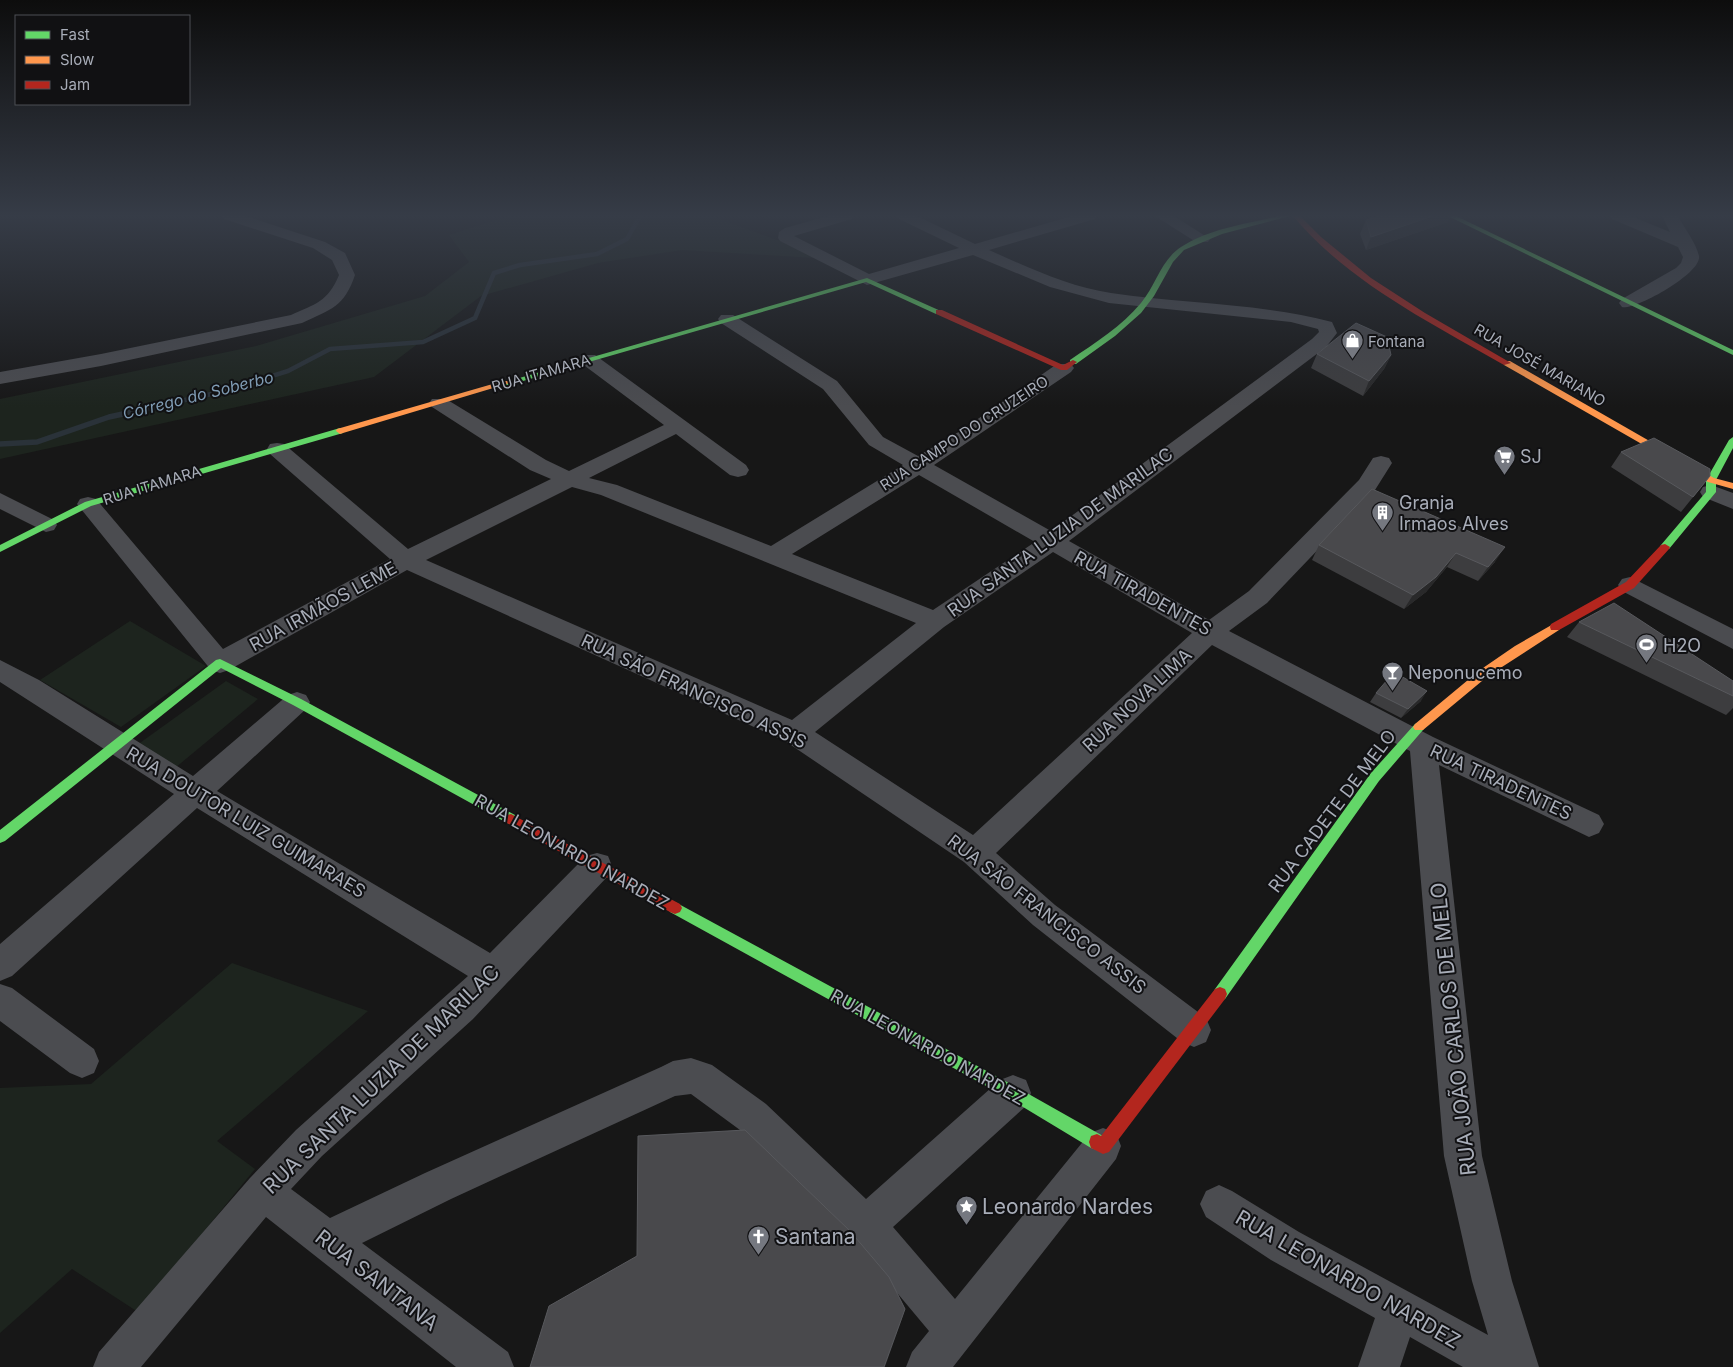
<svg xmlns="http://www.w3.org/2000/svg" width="1733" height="1367" font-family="Inter,sans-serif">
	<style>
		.green { fill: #1d241e }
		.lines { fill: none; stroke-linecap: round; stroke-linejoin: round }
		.stream-far1 { stroke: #2a3239; stroke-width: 4.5 }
		.stream { stroke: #2a3239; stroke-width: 5.5 }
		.street { fill: #4b4c50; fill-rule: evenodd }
		.fast { fill: #63d668; fill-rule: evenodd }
		.slow { fill: #ff974d; fill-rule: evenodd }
		.jam { fill: #b3261e; fill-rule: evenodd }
		.wall { fill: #3d3d3f }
		.shaded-wall { fill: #29292a }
		.building { fill: #49494c; stroke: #58595d }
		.labels { text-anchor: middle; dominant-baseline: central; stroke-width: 4; stroke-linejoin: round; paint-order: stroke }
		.far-poi-label { font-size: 15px; fill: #a8adb8; stroke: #111113; text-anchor: start }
		.far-street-label { font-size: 15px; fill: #a8adb8; stroke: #111113 }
		.far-water-label { font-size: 16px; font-style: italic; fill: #7f9bb3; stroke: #111113 }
		.poi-label { font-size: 18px; fill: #a8adb8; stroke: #111113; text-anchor: start }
		.street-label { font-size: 18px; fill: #a8adb8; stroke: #111113 }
		.near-street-label { font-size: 21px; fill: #a8adb8; stroke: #111113 }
		.near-poi-label { font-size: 21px; fill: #a8adb8; stroke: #111113; text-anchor: start }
	</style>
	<rect width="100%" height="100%" fill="#171717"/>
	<!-- green -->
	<path class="green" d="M 508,216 L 711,216 L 830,259 L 682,250 L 598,263 L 481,296 L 374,377 L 0,459 L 0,399 L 256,346 L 425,296 L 469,262 L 449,235 Z
		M 130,621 L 206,666 L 121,727 L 40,680 Z
		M 226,681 L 258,699 L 169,773 L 137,745 Z
		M 232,963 L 368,1011 L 217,1141 L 255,1169 L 138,1312 L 72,1269 L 0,1333 L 0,1088 L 91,1084 Z"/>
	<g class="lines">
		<!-- stream-far1 -->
		<path class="stream-far1" d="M 150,408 L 220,392 L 288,371 L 330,349 L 423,342 L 475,318 L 494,273 L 520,265 L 597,254 L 627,239 L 640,216"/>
		<!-- stream -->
		<path class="stream" d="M 0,444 L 37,442 L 109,417 L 155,407"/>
		<!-- street -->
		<path class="street" d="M 222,216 L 246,216 L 325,242 L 345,253 L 355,275 C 344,307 332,309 302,323 L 101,366 L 0,384 L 0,372 L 101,354 L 291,315 C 315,304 328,302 339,275 L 332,260 L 313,248 L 224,219 Z
			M 828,216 L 854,216 L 852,219 L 794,236 L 869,274 L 959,248 L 899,219 L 897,216 L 917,216 L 975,244 L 1072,216 L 1097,216 L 1095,219 L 989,250 C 1027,267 1069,287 1111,293 C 1185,304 1260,303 1332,322 L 1337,333 L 1326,347 L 1069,541 L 1209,620 L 1249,591 L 1359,480 L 1373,458 L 1381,456 L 1389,458 L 1392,463 L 1375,490 L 1267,603 L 1229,631 L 1433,737 L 1599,815 L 1604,824 L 1599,833 L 1589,837 L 1439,765 L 1482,1156 L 1512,1281 L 1539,1367 L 1463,1367 L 1410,1337 L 1400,1367 L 1358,1367 L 1375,1318 L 1271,1260 L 1206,1217 L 1200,1204 L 1206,1191 L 1219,1185 L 1232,1191 L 1299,1232 L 1488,1335 L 1472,1281 L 1444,1156 L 1410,751 L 1212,645 L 996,853 L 1055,905 L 1206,1018 L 1211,1030 L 1206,1042 L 1194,1047 L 1182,1042 L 1033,925 L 964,862 L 785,741 L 407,570 L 229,670 L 220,673 L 211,670 L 77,504 L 80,499 L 88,497 L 96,499 L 223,649 L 390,559 L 270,454 L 267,449 L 270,444 L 277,443 L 284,444 L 408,549 L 551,479 L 530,470 L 432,407 L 429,403 L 432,399 L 446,399 L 546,460 L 569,471 L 664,425 L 581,363 L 579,359 L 581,355 L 595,355 L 746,465 L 749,470 L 746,475 L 738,477 L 730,475 L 676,434 L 589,478 L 617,485 L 771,546 L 903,465 L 869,445 L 823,389 L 721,323 L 718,319 L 721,315 L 733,315 L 837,381 L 883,437 L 918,456 L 962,430 L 1057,364 L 1071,364 L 1074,368 L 1071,372 L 934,465 L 1051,531 L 1312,339 L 1319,332 L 1318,329 L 1291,322 L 1109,303 L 1050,287 L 973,255 L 867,285 L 780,241 L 778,238 L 779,232 L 785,228 ZM 919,475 L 1035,542 L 933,610 L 792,554 ZM 572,487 L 601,495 L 916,623 L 792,720 L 426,560 ZM 1053,552 L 1192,633 L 973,835 L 815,732 L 944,627 Z
			M 1155,216 L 1174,216 L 1210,239 L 1208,242 L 1196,242 Z
			M 1610,216 L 1631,216 L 1670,232 L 1662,216 L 1678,216 C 1685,229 1696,243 1699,256 C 1702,273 1636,310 1622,307 L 1619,303 L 1622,299 L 1676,268 L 1681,263 L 1683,257 L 1678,247 L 1612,219 Z
			M 1711,485 L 1733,493 L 1733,509 L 1703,497 L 1700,492 L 1703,487 Z
			M 0,493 L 54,520 L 57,525 L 54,530 L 46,532 L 0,509 Z
			M 1630,577 L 1733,629 L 1733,649 L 1622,591 L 1618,585 L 1622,579 Z
			M 0,660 L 39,680 L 193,776 L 288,695 L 297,692 L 306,695 L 310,702 L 306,709 L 217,791 L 490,953 L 586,856 L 597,853 L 608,856 L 612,866 L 608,876 L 473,1019 L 322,1156 L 291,1189 L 330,1218 L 425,1173 L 661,1067 L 673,1061 L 691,1058 L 712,1065 L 766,1104 L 866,1199 L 1000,1080 L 1013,1075 L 1026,1080 L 1031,1093 L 1026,1106 L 893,1227 L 955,1299 L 1090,1133 L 1103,1128 L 1116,1133 L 1121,1146 L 1116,1159 L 953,1367 L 906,1367 L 912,1352 L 929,1331 L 852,1239 L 740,1130 L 691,1094 L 675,1096 L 451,1199 L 362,1243 L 508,1352 L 514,1367 L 456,1367 L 266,1217 L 141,1367 L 93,1367 L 99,1352 L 250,1178 L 296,1130 L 468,976 L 197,808 L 12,976 L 0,981 L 0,944 L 174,794 L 0,682 Z
			M 0,984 L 12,988 L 94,1049 L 99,1061 L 94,1073 L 82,1078 L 70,1073 L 0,1021 Z"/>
		<!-- fast -->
		<path class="fast" d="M 1279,216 L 1290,216 L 1222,234 L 1184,250 L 1173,262 L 1154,296 L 1141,313 L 1115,336 L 1076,364 L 1070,364 L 1070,360 C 1095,343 1122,326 1141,303 C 1156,285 1161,260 1181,247 C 1210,228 1246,224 1279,216 Z
			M 1448,216 L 1456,216 L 1733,350 L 1733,355 Z
			M 867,278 L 943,312 L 936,314 L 866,282 L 509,385 L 503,385 L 502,383 Z
			M 340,428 L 344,431 L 343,433 L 91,506 L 0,552 L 0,545 L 85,502 Z
			M 1733,437 L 1733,448 L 1716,480 L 1716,492 L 1669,549 L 1661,549 L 1660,547 L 1661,545 L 1706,492 L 1706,480 L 1729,440 Z
			M 220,659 L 301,699 L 515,815 L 517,819 L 515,823 L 511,824 L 507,823 L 293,705 L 221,668 L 5,841 L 0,843 L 0,830 L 216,660 Z
			M 1419,722 L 1423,724 L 1425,727 L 1423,730 L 1379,781 L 1225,999 L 1220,1001 L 1215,999 L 1213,994 L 1215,989 L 1371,773 L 1415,724 Z
			M 675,902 L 1018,1088 L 1103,1136 L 1105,1142 L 1103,1148 L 1097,1150 L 1091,1148 L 1008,1098 L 670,912 L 668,908 L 670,904 Z"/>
		<!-- slow -->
		<path class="slow" d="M 1504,361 L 1510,361 L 1714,478 L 1733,483 L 1733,489 L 1708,482 L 1504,365 Z
			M 503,381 L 509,381 L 510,383 L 343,433 L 340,434 L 336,431 L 337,429 Z
			M 1555,623 L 1560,627 L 1559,630 L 1488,676 L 1423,730 L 1415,730 L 1413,727 L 1415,724 L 1480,670 L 1515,646 Z"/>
		<!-- jam -->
		<path class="jam" d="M 1293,216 L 1300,216 L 1321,237 L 1371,278 L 1425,313 L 1511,363 L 1504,365 C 1431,323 1348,282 1293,216 Z
			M 936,310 L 942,310 L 1063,365 L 1073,360 L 1077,362 L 1067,370 L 1061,370 L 936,314 Z
			M 1665,544 L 1670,547 L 1669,549 L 1634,588 L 1559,630 L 1551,630 L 1550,627 L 1551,624 L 1626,582 L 1661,545 Z
			M 511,814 L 680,904 L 682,908 L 680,912 L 675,914 L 670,912 L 507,823 L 505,819 L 507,815 Z
			M 1220,987 L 1225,989 L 1227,994 L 1225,999 L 1109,1152 L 1103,1154 L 1091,1148 L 1089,1142 L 1091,1136 L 1097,1134 L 1101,1136 L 1215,989 Z"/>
	</g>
	<!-- wall -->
	<path class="wall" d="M 1366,220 L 1448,222 L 1366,250 L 1360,234 Z
		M 1317,354 L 1391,355 L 1384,369 L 1363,396 L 1311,368 Z
		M 1621,452 L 1710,476 L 1681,512 L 1611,467 Z
		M 1372,489 L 1495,562 L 1478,581 L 1447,567 L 1426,592 L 1404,609 L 1312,560 L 1319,545 Z
		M 1579,622 L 1733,681 L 1733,708 L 1726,715 L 1567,637 Z
		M 1376,693 L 1421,701 L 1401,718 L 1370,702 Z"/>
	<!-- shaded-wall -->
	<path class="shaded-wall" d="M 1433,216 L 1451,216 L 1448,222 L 1366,250 L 1371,237 Z
		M 1391,355 L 1384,369 L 1363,396 L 1369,381 Z
		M 1505,547 L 1495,562 L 1478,581 L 1488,567 Z
		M 1456,553 L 1447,567 L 1426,592 L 1404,609 L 1413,595 Z
		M 1427,691 L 1421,701 L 1401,718 L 1408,709 Z
		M 905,1309 L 903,1316 L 885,1367 L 884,1367 Z"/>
	<!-- building -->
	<path class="building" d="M 1378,216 L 1433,216 L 1371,237 L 1366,220 Z
		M 1356,323 L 1387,337 L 1391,355 L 1369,381 L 1317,354 Z
		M 1654,438 L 1710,469 L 1710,476 L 1693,497 L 1621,452 Z
		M 1372,489 L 1505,547 L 1488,567 L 1456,553 L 1436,577 L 1413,595 L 1319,545 Z
		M 1614,603 L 1733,681 L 1733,696 L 1579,622 Z
		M 1394,672 L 1427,691 L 1408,709 L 1376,693 Z
		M 745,1130 L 850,1231 L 889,1277 L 905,1309 L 884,1367 L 530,1367 L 549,1306 L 637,1256 L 638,1136 Z"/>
	<!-- sky -->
	<linearGradient id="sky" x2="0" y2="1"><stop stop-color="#0d0d0d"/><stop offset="0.53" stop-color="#363c47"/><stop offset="1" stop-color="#363c47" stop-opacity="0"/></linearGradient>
	<rect width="1733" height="407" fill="url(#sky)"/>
	<!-- icons -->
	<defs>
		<symbol id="shop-pin" viewBox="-11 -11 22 30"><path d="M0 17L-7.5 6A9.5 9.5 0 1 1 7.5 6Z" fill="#757880" stroke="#111113"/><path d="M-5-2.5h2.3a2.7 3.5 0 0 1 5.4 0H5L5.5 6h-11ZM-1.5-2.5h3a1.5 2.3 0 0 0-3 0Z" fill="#fff"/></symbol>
		<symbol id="supermarket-pin" viewBox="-11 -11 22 30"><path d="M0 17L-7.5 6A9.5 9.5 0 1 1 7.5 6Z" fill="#757880" stroke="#111113"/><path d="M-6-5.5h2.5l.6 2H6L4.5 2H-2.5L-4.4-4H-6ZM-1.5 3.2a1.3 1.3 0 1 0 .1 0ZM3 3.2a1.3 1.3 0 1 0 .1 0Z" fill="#fff"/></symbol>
		<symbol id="building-pin" viewBox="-11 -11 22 30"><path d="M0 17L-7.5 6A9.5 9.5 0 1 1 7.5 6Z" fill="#757880" stroke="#111113"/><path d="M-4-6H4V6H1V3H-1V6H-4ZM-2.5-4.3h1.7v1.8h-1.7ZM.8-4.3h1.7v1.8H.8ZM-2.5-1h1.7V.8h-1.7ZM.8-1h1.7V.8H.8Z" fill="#fff"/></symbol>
		<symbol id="stadium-pin" viewBox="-11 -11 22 30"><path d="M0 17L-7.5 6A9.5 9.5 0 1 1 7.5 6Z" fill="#757880" stroke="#111113"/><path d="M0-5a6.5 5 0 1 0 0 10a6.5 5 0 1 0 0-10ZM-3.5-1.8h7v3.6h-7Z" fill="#fff"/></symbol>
		<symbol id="bar-pin" viewBox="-11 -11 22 30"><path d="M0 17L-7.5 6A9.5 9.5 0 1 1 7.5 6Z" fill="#757880" stroke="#111113"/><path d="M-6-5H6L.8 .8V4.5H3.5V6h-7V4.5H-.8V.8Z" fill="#fff"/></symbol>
		<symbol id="sight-pin" viewBox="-11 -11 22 30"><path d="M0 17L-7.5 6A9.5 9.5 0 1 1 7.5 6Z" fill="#757880" stroke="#111113"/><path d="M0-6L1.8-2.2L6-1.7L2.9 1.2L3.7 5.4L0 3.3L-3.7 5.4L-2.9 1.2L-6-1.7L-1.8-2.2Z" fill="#fff"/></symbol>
		<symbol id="church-pin" viewBox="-11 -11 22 30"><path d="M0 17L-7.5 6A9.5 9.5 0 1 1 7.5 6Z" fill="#757880" stroke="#111113"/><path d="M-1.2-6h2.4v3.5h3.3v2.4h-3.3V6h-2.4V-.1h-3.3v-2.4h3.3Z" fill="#fff"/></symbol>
	</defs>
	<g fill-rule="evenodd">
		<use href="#shop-pin" x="1340" y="328" width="25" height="34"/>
		<use href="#supermarket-pin" x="1492" y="444" width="25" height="34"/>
		<use href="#building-pin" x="1370" y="500" width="25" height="34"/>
		<use href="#stadium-pin" x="1634" y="632" width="25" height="34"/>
		<use href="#bar-pin" x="1380" y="660" width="25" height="34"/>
		<use href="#sight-pin" x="954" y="1194" width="25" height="34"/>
		<use href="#church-pin" x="746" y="1224" width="25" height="34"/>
	</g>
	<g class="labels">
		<!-- far-poi labels -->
		<g class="far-poi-label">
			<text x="1368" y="341">Fontana</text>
		</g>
		<!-- far-street labels -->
		<g class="far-street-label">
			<text transform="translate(1540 365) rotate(30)">RUA JOSÉ MARIANO</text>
			<text transform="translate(541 373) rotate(-16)">RUA ITAMARA</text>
			<text transform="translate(964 433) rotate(-33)">RUA CAMPO DO CRUZEIRO</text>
			<text transform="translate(152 485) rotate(-17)">RUA ITAMARA</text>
		</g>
		<!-- far-water labels -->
		<g class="far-water-label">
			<text transform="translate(198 395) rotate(-14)">Córrego do Soberbo</text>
		</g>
		<!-- poi labels -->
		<g class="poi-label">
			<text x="1520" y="456">SJ</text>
			<text x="1399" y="502">Granja<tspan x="1399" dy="21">Irmaos Alves</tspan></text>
			<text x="1663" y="645">H2O</text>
			<text x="1408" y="672">Neponucemo</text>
		</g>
		<!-- street labels -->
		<g class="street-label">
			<text transform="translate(1060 532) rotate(-36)">RUA SANTA LUZIA DE MARILAC</text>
			<text transform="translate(1143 593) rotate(29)">RUA TIRADENTES</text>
			<text transform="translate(323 606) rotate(-29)">RUA IRMÃOS LEME</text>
			<text transform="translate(694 691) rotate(25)">RUA SÃO FRANCISCO ASSIS</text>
			<text transform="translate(1137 700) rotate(-43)">RUA NOVA LIMA</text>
			<text transform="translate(1501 782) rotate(25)">RUA TIRADENTES</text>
			<text transform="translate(1332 811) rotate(-53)">RUA CADETE DE MELO</text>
			<text transform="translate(246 822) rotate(31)">RUA DOUTOR LUIZ GUIMARAES</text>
			<text transform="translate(572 852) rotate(29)">RUA LEONARDO NARDEZ</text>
			<text transform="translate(1047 914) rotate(38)">RUA SÃO FRANCISCO ASSIS</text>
			<text transform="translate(928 1047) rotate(29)">RUA LEONARDO NARDEZ</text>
		</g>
		<!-- near-street labels -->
		<g class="near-street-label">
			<text transform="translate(1453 1029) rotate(-96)">RUA JOÃO CARLOS DE MELO</text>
			<text transform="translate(381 1079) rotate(-44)">RUA SANTA LUZIA DE MARILAC</text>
			<text transform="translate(1348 1279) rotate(30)">RUA LEONARDO NARDEZ</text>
			<text transform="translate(377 1280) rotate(38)">RUA SANTANA</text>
		</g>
		<!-- near-poi labels -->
		<g class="near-poi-label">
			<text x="982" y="1206">Leonardo Nardes</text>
			<text x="775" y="1236">Santana</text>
		</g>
	</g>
	<!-- legend -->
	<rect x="15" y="15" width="175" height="90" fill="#111113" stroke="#4d4f55"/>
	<rect x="25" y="31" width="25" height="8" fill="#63d668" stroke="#4d4f55"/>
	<text x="60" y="40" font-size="15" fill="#a8adb8">Fast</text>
	<rect x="25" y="56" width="25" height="8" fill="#ff974d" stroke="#4d4f55"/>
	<text x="60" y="65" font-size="15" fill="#a8adb8">Slow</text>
	<rect x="25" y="81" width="25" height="8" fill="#b3261e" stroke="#4d4f55"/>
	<text x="60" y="90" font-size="15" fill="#a8adb8">Jam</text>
</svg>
